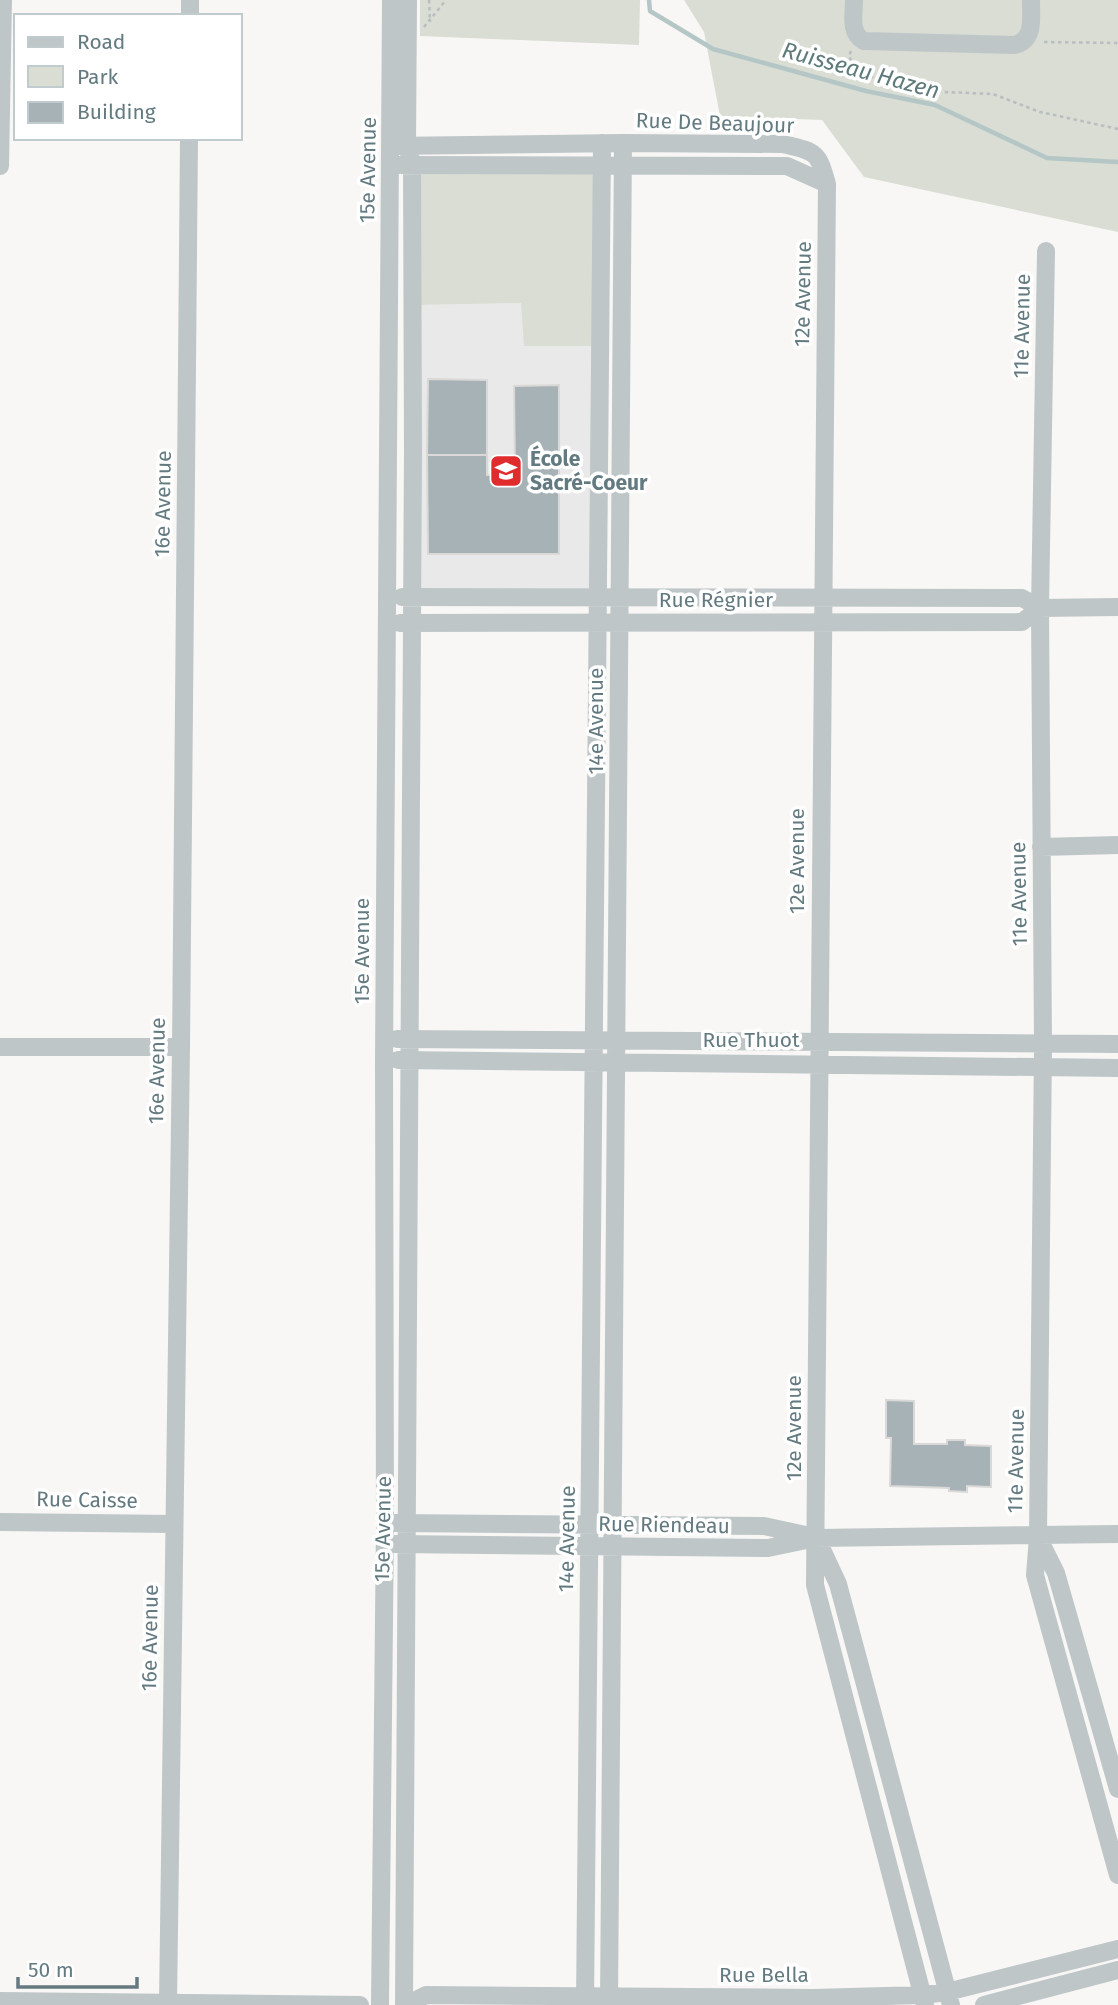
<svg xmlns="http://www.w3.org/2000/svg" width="1118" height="2005" font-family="'Fira Sans',sans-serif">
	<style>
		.built { fill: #e9e9e9 }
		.green { fill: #d9ddd4 }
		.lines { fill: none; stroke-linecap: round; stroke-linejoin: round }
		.stream { stroke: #b4c6c6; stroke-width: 4.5 }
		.building { fill: #a6b2b5; stroke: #dad9d8; stroke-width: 2 }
		.path { stroke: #b9bec0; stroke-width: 2.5; stroke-dasharray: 3.5 3.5; stroke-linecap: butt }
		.minor { stroke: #bfc6c8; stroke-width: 18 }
		.labels { text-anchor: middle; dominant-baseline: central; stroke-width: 7; stroke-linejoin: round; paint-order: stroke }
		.street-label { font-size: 21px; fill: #637a80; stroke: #fff }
		.poi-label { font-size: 21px; font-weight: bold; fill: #637a80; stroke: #fff; text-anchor: start }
		.water-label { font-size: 23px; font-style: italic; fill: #5e7a7b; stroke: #fff }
	</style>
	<rect width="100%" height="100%" fill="#f8f7f5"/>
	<!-- built -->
	<path class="built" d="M 522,303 L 597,346 L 598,597 L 411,597 L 418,305 Z"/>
	<!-- green -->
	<path class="green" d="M 420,0 L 640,0 L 639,45 L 420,36 Z
		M 684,0 L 1118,0 L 1118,232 L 864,177 L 822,120 L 720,116 L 704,32 Z
		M 601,164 L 597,346 L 524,346 L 521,303 L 418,305 L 413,166 Z"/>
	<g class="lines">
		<!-- stream -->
		<path class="stream" d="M 649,0 L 650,11 L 713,49 L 866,91 L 935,105 L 1047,158 L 1118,162"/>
	</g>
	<!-- building -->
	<path class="building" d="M 428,379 L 487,380 L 487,455 L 427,455 Z
		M 559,385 L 559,554 L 428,554 L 427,455 L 487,455 L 487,475 L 515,475 L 514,386 Z
		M 886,1400 L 914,1401 L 914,1444 L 947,1444 L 947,1440 L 965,1440 L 965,1445 L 991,1446 L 991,1487 L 967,1486 L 967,1492 L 949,1491 L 949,1488 L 890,1486 L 891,1438 L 886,1438 Z"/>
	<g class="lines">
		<!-- path -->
		<path class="path" d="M 429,0 L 430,22
			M 424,27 L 446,0
			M 1044,42 L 1118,43
			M 851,51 L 849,56 L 853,64 L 872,77 L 921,91 L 993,94 L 1040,112 L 1118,129"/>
		<!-- minor -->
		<path class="minor" d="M 854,0 C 854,15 849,33 864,41 L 1014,45 C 1035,41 1031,18 1031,0
			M 190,16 L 190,0
			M 391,146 L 623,143 L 783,144 C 816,152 818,151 827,184 L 815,1585 L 925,2005
			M 400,165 L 787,166 L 827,184
			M 0,166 L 3,0
			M 1046,251 L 1040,608 L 1043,1045 L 1038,1537 L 1035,1575 L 1118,1875
			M 402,597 L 1022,598 L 1040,608 L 1118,607
			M 400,623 L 1022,622 L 1040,608
			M 1041,847 L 1118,845
			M 397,1039 L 1118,1044
			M 0,1047 L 181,1047
			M 398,1060 L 1118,1068
			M 0,1522 L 174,1524
			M 394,1523 L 764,1526 L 810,1536
			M 1038,1537 L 1056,1573 L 1118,1789
			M 818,1541 L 838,1584 L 951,2005
			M 395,1544 L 768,1548 L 816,1538 L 1118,1534
			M 0,2001 L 360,2005
			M 168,2004 L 181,1047 L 189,138
			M 380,2005 L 385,1523 L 384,1060 L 391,0
			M 404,2005 L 413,450 L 412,165 L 407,145 L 408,0
			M 406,2005 L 426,1995 L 813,1998 L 922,1995 L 947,1992 L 1118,1949
			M 585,2005 L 602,143
			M 609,2005 L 623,143
			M 984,2005 L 1118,1970"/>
	</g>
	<!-- icons -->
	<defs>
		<symbol id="school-square" viewBox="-11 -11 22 22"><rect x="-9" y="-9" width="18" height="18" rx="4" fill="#e12c2e" stroke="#fff"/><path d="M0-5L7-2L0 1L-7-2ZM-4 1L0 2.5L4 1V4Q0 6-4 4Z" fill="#fff"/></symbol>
	</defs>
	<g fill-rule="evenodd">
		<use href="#school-square" x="487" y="452" width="38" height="38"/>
	</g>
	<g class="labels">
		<!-- street labels -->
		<g class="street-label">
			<text transform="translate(715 123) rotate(2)">Rue De Beaujour</text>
			<text transform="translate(368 170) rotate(-89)">15e Avenue</text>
			<text transform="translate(803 294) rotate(-89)">12e Avenue</text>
			<text transform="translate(1022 326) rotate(-89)">11e Avenue</text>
			<text transform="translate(163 504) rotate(-89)">16e Avenue</text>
			<text x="716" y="600">Rue Régnier</text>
			<text transform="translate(596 721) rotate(-90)">14e Avenue</text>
			<text transform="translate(797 861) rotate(-90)">12e Avenue</text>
			<text transform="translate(1019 894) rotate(-91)">11e Avenue</text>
			<text transform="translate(362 951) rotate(-90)">15e Avenue</text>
			<text x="751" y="1040">Rue Thuot</text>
			<text transform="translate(157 1071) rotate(-89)">16e Avenue</text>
			<text transform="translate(794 1428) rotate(-90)">12e Avenue</text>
			<text transform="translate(1016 1461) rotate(-89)">11e Avenue</text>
			<text transform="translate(87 1500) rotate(1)">Rue Caisse</text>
			<text transform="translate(664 1525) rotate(1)">Rue Riendeau</text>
			<text transform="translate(383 1529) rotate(-89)">15e Avenue</text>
			<text transform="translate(567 1539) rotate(-89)">14e Avenue</text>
			<text transform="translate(150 1638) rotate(-89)">16e Avenue</text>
			<text x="764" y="1975">Rue Bella</text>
		</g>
		<!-- poi labels -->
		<g class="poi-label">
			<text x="530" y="459">École<tspan x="530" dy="24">Sacré-Coeur</tspan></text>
		</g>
		<!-- water labels -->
		<g class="water-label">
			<text transform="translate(861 70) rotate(15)">Ruisseau Hazen</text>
		</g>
	</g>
	<!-- legend -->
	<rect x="14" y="14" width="228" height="126" fill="#ffffff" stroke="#c1cacc" stroke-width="2"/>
	<rect x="28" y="37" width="35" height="10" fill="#bfc6c8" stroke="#c1cacc" stroke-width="2"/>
	<text x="77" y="49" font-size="21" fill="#637a80">Road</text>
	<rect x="28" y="66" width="35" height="21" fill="#d9ddd4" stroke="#c1cacc" stroke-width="2"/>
	<text x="77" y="84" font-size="21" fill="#637a80">Park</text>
	<rect x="28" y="102" width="35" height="21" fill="#a6b2b5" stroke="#c1cacc" stroke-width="2"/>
	<text x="77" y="119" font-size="21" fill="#637a80">Building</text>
	<!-- scale -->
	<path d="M18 1977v10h119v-10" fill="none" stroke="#637a80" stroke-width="3.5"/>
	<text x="28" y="1977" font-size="21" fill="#637a80" stroke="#ffffff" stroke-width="5" paint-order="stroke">50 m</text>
</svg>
